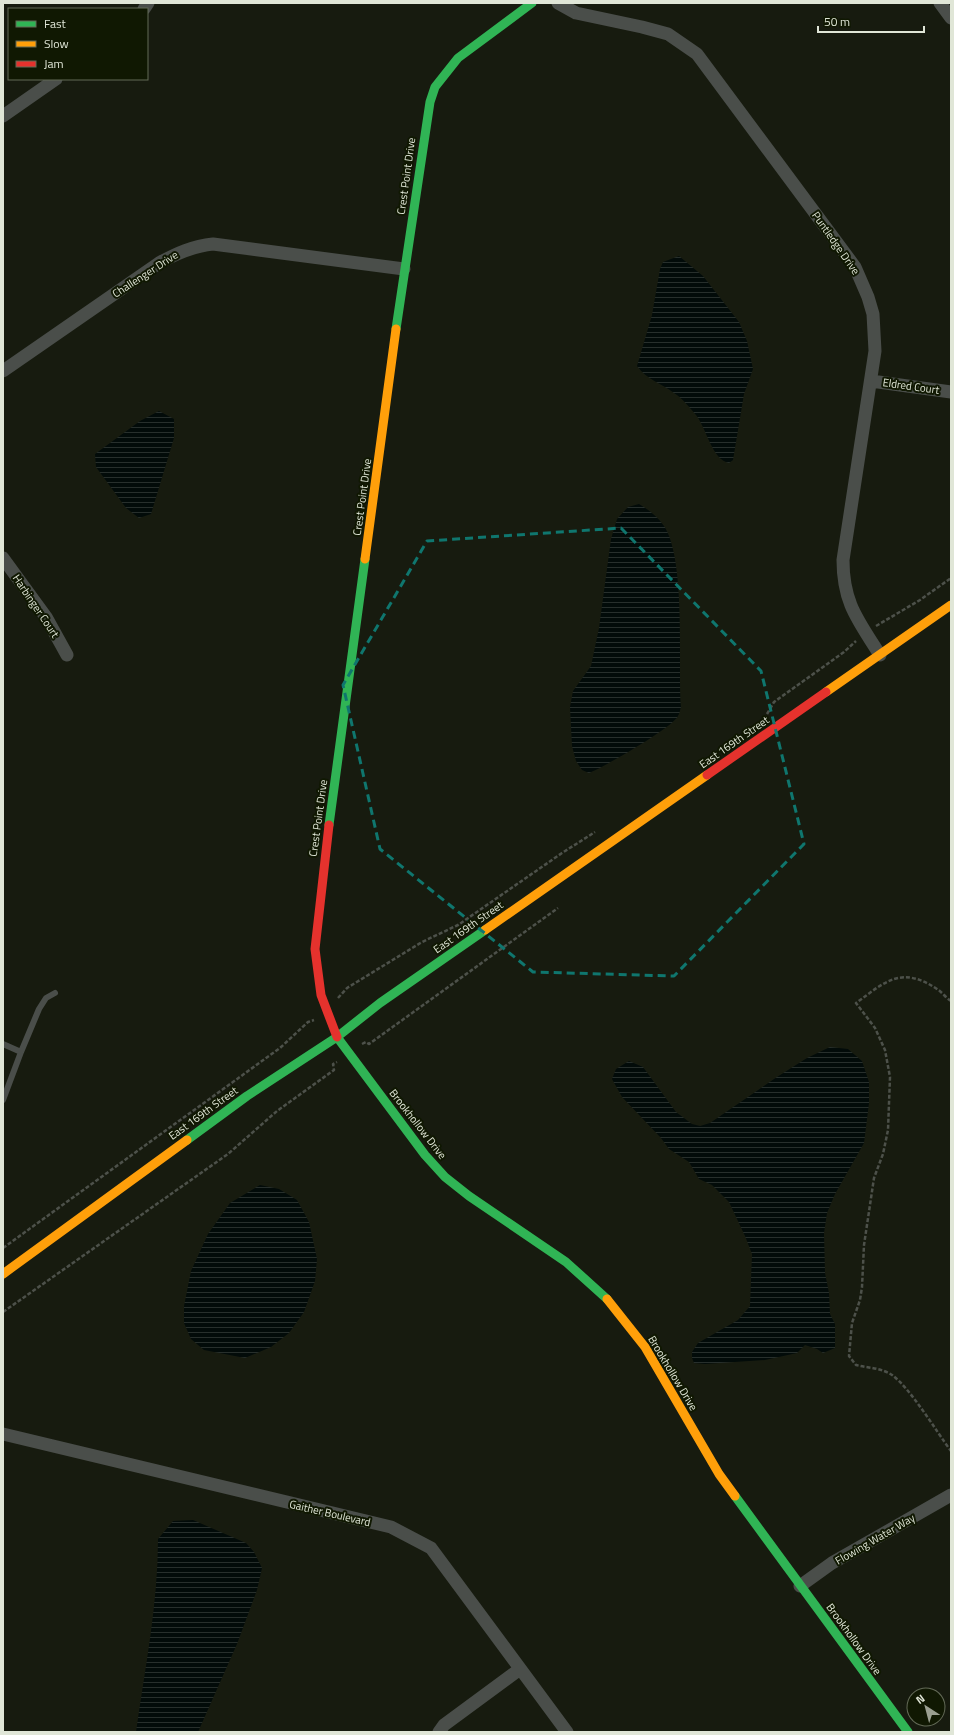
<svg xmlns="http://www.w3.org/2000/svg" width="954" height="1735" font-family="'Titillium Web',sans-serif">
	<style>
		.water { fill: url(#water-rules) }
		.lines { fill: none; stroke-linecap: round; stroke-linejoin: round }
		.path { stroke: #4d514a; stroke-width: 2.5; stroke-dasharray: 4 2; stroke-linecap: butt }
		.lane { stroke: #4a4e4a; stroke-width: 6 }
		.street { stroke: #4a4e4a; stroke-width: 13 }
		.fast { stroke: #30b455; stroke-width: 9 }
		.slow { stroke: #ff9f0a; stroke-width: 9 }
		.jam { stroke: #e5322d; stroke-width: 9 }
		.marked { fill: none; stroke: #0f766e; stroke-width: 3; stroke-dasharray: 8 5; stroke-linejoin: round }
		.labels { text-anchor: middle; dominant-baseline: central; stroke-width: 4; stroke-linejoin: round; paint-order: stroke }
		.street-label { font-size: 11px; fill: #e0e6d7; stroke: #101802 }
	</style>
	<defs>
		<pattern id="water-rules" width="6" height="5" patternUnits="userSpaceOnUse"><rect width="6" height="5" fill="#020b09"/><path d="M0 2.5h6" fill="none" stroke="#272f2c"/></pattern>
	</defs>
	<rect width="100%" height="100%" fill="#171b0f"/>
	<!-- water -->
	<path class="water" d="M 679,256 L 703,276 L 739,322 L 747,341 L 753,369 L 744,394 L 733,460 L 729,463 C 712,460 706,427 696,415 C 690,408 682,398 674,393 C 661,383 647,380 637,366 L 652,315 L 660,269 L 663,262 Z
		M 159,411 L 174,419 L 174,438 L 151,514 L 139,518 L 126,508 L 96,467 L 95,454 L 140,421 Z
		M 639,504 C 649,510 657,516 664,526 C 686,559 678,664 681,707 C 680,709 680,713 678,716 C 672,728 604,767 589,773 L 582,770 L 576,761 L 572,746 L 570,707 L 573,691 L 591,666 L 599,628 L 611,539 L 617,519 L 628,507 Z
		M 830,1047 L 848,1049 L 862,1061 L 869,1082 L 869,1103 L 864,1143 L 835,1194 L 827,1213 L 824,1233 L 825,1273 L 829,1293 L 830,1314 L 835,1324 L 835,1348 L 823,1353 L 817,1349 L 805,1345 L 797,1353 L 765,1360 L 705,1364 L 694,1363 L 692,1358 L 692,1352 L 698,1343 L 738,1320 L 750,1306 L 752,1254 L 745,1236 L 729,1202 L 712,1185 L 699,1179 L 689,1162 L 669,1149 L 661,1138 L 622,1097 L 612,1079 L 616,1069 L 629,1061 L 643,1067 L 676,1112 L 692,1124 L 700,1126 L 710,1123 L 777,1077 L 807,1058 Z
		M 260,1185 L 279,1189 L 297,1200 L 309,1222 L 317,1259 L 315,1281 L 304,1312 L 289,1333 L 271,1347 L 245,1358 L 204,1350 L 191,1339 L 184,1323 L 184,1306 L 191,1271 L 208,1234 L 230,1203 Z
		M 193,1520 L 246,1543 L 254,1552 L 262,1568 L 257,1590 L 237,1644 L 198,1732 L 136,1732 C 145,1668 158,1604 158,1539 L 173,1521 Z"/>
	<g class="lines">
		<!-- path -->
		<path class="path" d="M 876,626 L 920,600 L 951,578
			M 767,714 L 774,702 L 844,652 L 856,641
			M 338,998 L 347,988 L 422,942 L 458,925 L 562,853 L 595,832
			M 951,1001 C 946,998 942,992 937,989 C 901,965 885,982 856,1003 L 875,1028 L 885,1050 L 890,1077 L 888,1130 L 883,1154 L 874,1178 L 864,1245 L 862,1287 L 860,1300 L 852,1323 L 849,1356 L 856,1365 C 868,1368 882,1368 892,1375 C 911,1389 936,1431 951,1451
			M 362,1044 L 366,1042 L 369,1044 L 558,908
			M 3,1248 L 280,1048 L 308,1022 L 314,1020
			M 3,1312 L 228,1154 L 277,1111 L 334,1070 L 333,1064 L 337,1062"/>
		<!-- lane -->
		<path class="lane" d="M 3,1044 L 21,1052 L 39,1009 L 46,998 L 55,993
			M 3,1100 L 21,1052"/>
		<!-- street -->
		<path class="street" d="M 558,3 L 576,13 L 642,27 L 668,34 L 697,54 L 855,267 L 868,297 L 873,314 L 875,351 L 843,560 C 843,603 858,620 880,655
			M 940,3 L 951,18
			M 144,9 L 148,3
			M 3,116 L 56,79
			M 3,371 L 159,263 C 177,253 193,246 213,244 L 404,269
			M 871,381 L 951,392
			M 3,558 L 46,617 L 67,655
			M 3,1434 L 391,1527 L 431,1548 L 567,1732
			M 800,1586 L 832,1563 L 951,1495
			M 439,1732 L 444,1725 L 520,1669"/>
		<!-- fast -->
		<path class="fast" d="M 396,329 L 430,102 L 435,87 L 458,58 L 532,3
			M 329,825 L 365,559
			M 337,1037 L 425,1155 L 445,1177 L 469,1196 L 566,1262 L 607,1299
			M 187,1140 L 247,1096 L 337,1037 L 380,1003 L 485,930
			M 735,1496 L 908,1732"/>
		<!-- slow -->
		<path class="slow" d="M 365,559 L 396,329
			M 826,692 L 951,605
			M 485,930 L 707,775
			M 3,1274 L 187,1140
			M 607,1299 L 645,1347 L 719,1474 L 735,1496"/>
		<!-- jam -->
		<path class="jam" d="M 707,775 L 826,692
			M 329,825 L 315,949 L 321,995 L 337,1037"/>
	</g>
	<!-- marked area -->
	<path class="marked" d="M 621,528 L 761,671 L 804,844 L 674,976 L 533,972 L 380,849 L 343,685 L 427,541 Z"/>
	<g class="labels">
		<!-- street labels -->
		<g class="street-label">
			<text transform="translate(406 176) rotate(-82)">Crest Point Drive</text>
			<text transform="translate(836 243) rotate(55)">Puntledge Drive</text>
			<text transform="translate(145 274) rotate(-33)">Challenger Drive</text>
			<text transform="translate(911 386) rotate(8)">Eldred Court</text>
			<text transform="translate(362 497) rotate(-82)">Crest Point Drive</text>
			<text transform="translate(36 606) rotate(56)">Harbinger Court</text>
			<text transform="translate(734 742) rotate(-35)">East 169th Street</text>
			<text transform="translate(318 818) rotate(-82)">Crest Point Drive</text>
			<text transform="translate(468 927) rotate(-35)">East 169th Street</text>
			<text transform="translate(203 1113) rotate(-36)">East 169th Street</text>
			<text transform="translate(418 1124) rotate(52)">Brookhollow Drive</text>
			<text transform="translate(673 1373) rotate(59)">Brookhollow Drive</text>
			<text transform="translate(330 1513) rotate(13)">Gaither Boulevard</text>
			<text transform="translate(875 1539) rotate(-30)">Flowing Water Way</text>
			<text transform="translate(854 1639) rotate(54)">Brookhollow Drive</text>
		</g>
	</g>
	<!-- border -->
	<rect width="954" height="1735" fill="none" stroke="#e0e6d7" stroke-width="8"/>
	<!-- legend -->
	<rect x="8" y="8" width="140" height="72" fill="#101802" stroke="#636a57"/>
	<rect x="16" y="21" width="20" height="6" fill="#30b455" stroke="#636a57"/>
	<text x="44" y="28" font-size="12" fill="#e0e6d7">Fast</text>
	<rect x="16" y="41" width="20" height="6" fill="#ff9f0a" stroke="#636a57"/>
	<text x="44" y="48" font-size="12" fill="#e0e6d7">Slow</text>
	<rect x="16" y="61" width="20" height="6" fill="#e5322d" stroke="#636a57"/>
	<text x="44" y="68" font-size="12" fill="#e0e6d7">Jam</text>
	<!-- north arrow -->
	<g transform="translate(926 1707) rotate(324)"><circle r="19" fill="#101802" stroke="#636a57"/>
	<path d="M0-3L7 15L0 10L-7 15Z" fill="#9a9f91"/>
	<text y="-6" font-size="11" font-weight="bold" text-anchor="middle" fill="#e0e6d7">N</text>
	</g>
	<!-- scale -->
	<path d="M818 26v6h106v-6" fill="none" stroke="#e0e6d7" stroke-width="2"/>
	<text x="824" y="26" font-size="12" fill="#e0e6d7" stroke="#101802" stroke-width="3" paint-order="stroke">50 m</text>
</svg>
